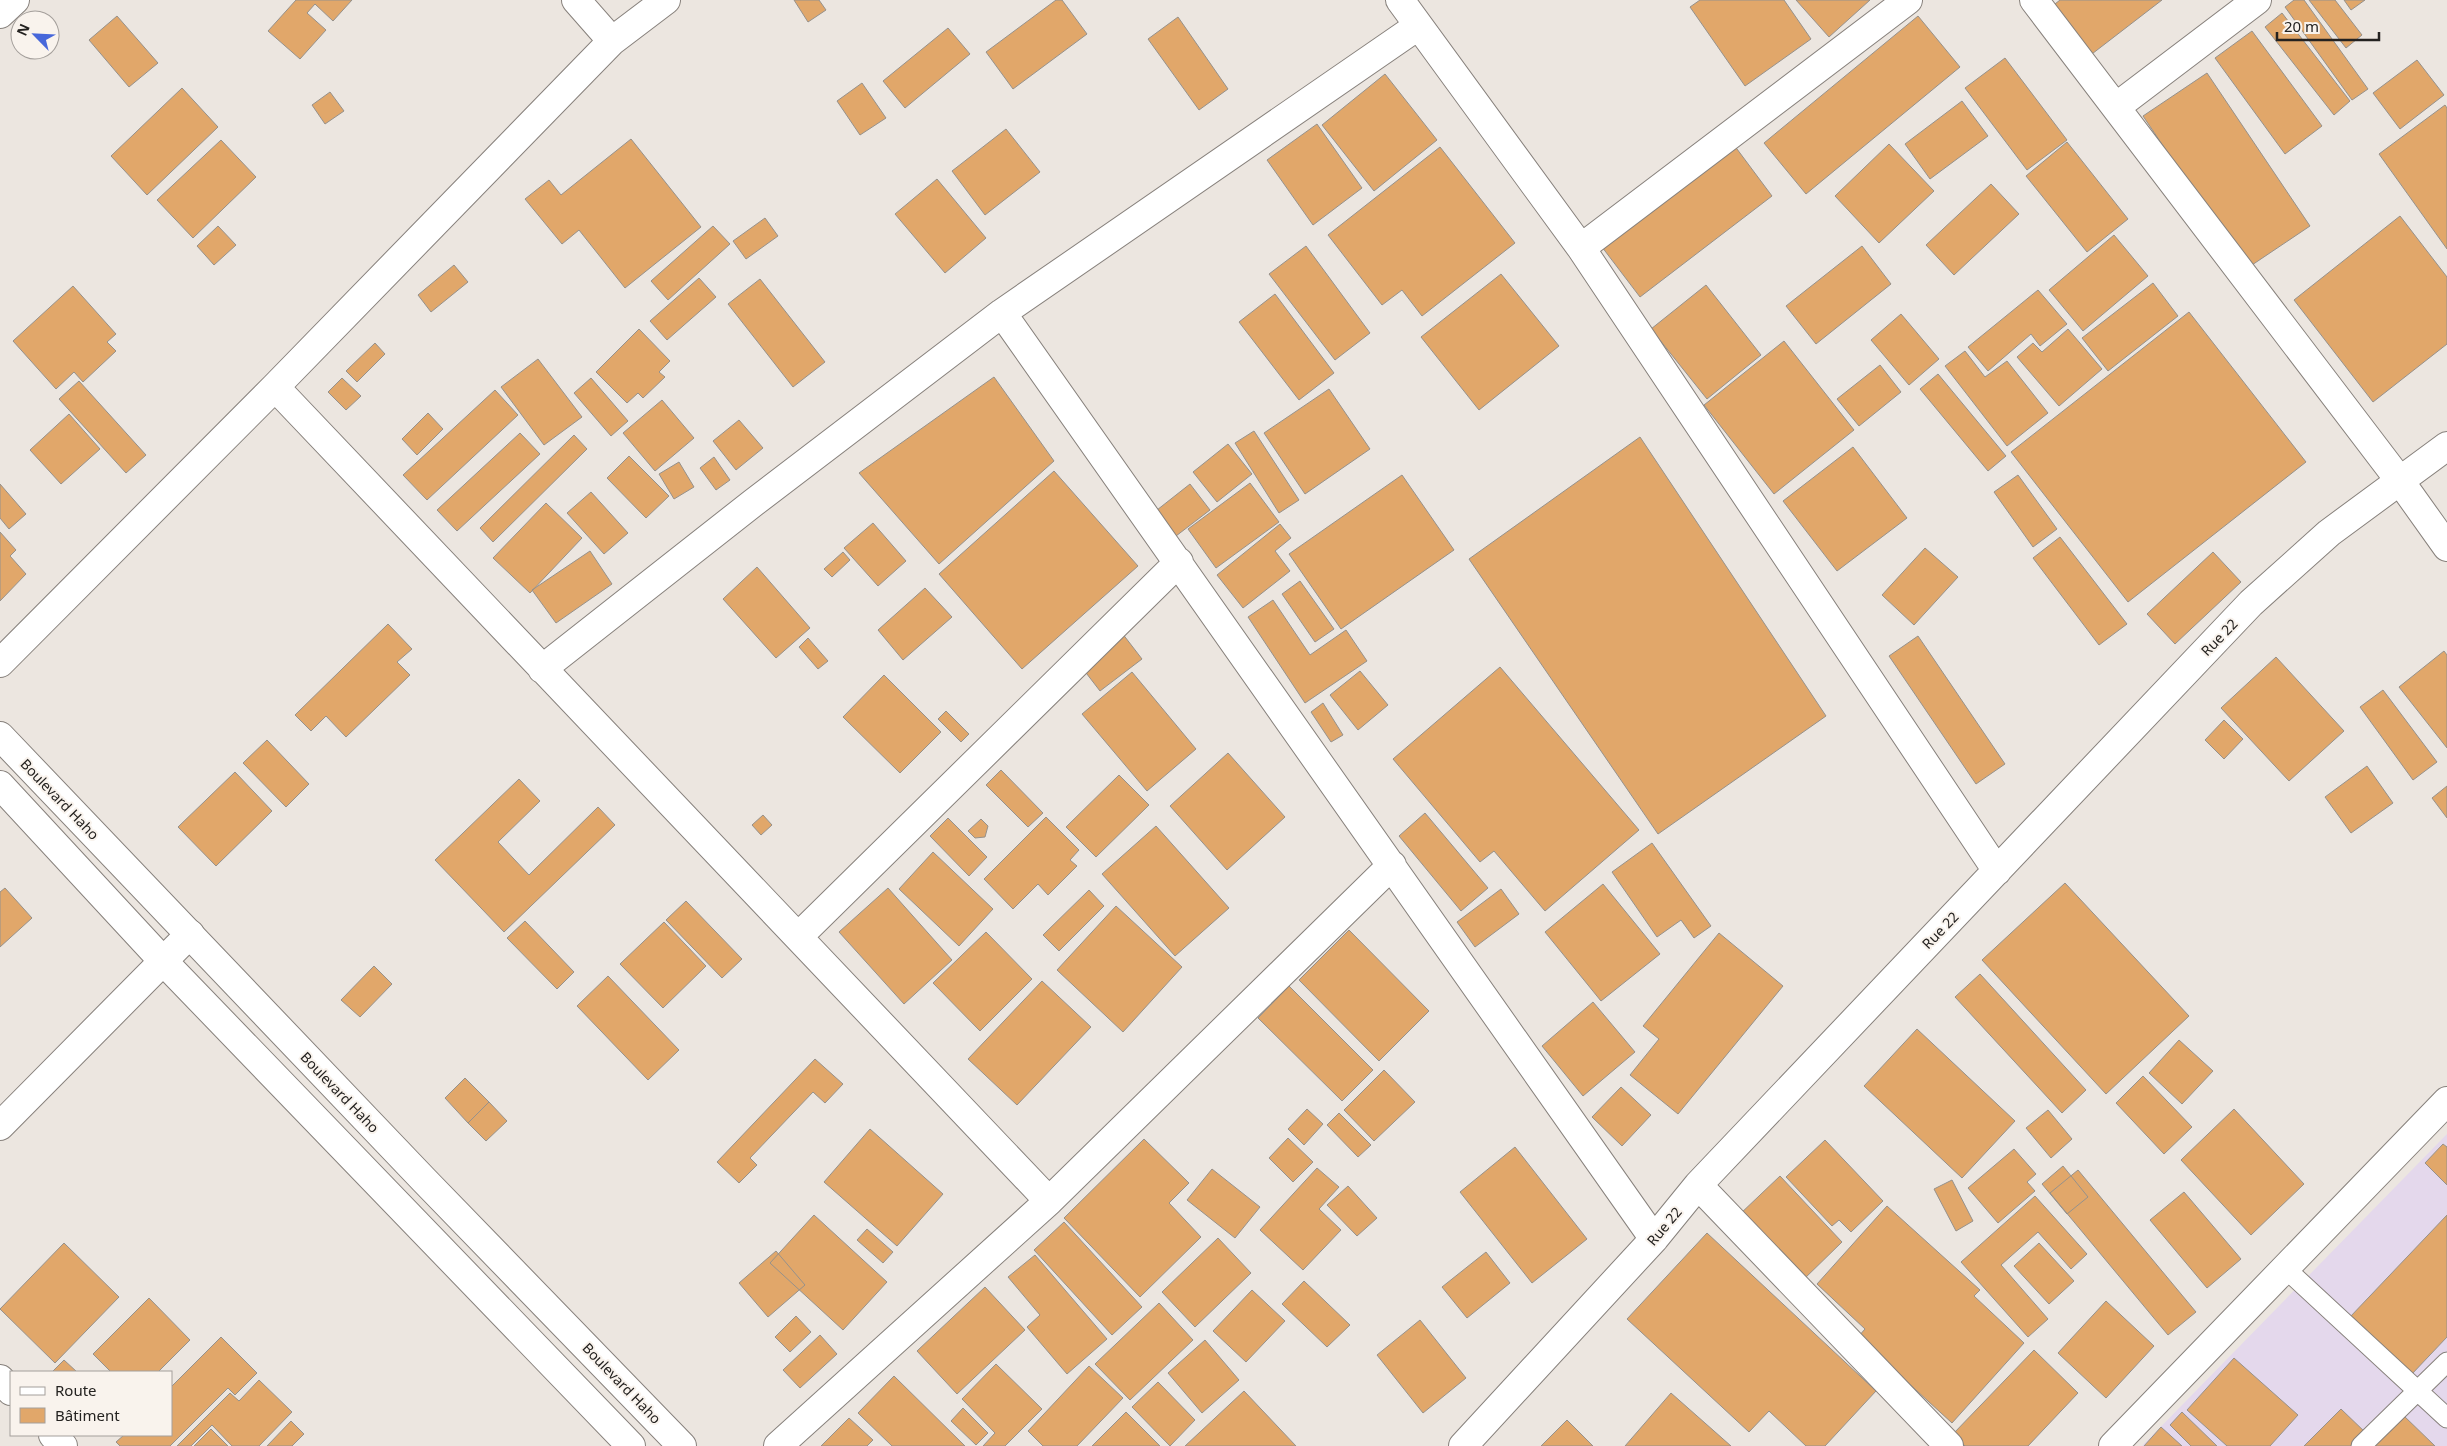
<svg xmlns="http://www.w3.org/2000/svg" width="2447" height="1446" font-family="'Noto Sans',sans-serif">
	<style>
		.commercial { fill: #e4d8ec }
		.building { fill: #e1a76a; stroke: #96918b }
		.lines { fill: none; stroke-linecap: round; stroke-linejoin: round }
		.lane-casing { stroke: #87817c; stroke-width: 21 }
		.street-casing { stroke: #87817c; stroke-width: 30 }
		.secondary-casing { stroke: #87817c; stroke-width: 30 }
		.lane { stroke: #fff; stroke-width: 19 }
		.street { stroke: #fff; stroke-width: 28 }
		.secondary { stroke: #fff; stroke-width: 28 }
		.labels { text-anchor: middle; dominant-baseline: central; stroke-width: 4; stroke-linejoin: round; paint-order: stroke }
		.street-label { font-size: 14px; fill: #242220; stroke: #f9f3ed }
	</style>
	<rect width="100%" height="100%" fill="#ece6e0"/>
	<!-- commercial -->
	<path class="commercial" d="M 2447,1134 L 2447,1446 L 2142,1446 Z"/>
	<!-- building -->
	<path class="building" d="M 296,0 L 352,0 L 333,21 L 315,4 L 307,13 L 326,30 L 300,59 L 268,31 Z
		M 794,0 L 819,0 L 826,10 L 808,22 Z
		M 1056,0 L 1062,0 L 1087,34 L 1013,89 L 986,52 Z
		M 1700,0 L 1784,0 L 1811,39 L 1745,86 L 1690,7 Z
		M 1796,0 L 1870,0 L 1829,37 Z
		M 2060,0 L 2162,0 L 2088,57 L 2050,8 Z
		M 2294,0 L 2304,0 L 2368,89 L 2352,100 L 2285,7 Z
		M 2309,0 L 2335,0 L 2362,35 L 2346,48 Z
		M 2344,0 L 2365,0 L 2351,10 Z
		M 2282,13 L 2350,101 L 2334,115 L 2265,27 Z
		M 117,16 L 158,63 L 129,87 L 89,40 Z
		M 1918,16 L 1960,67 L 1806,194 L 1764,143 Z
		M 1178,17 L 1228,89 L 1199,110 L 1148,39 Z
		M 948,28 L 970,54 L 905,108 L 883,81 Z
		M 2252,31 L 2322,126 L 2285,154 L 2215,58 Z
		M 2005,58 L 2067,140 L 2027,170 L 1965,88 Z
		M 2417,60 L 2444,95 L 2400,129 L 2373,93 Z
		M 2207,73 L 2310,226 L 2246,269 L 2143,116 Z
		M 1385,74 L 1437,140 L 1374,191 L 1322,125 Z
		M 862,83 L 886,118 L 860,135 L 837,101 Z
		M 182,88 L 218,127 L 147,195 L 111,156 Z
		M 330,92 L 344,111 L 325,124 L 312,105 Z
		M 1962,101 L 1988,136 L 1930,179 L 1905,144 Z
		M 2445,105 L 2447,108 L 2447,249 L 2379,154 Z
		M 1317,124 L 1362,188 L 1313,225 L 1267,160 Z
		M 1006,129 L 1040,172 L 985,215 L 952,171 Z
		M 631,139 L 701,227 L 625,288 L 579,230 L 562,244 L 525,199 L 549,180 L 561,195 Z
		M 221,140 L 256,177 L 193,238 L 157,200 Z
		M 2067,142 L 2128,219 L 2087,252 L 2026,176 Z
		M 1889,144 L 1934,191 L 1879,243 L 1835,196 Z
		M 1734,145 L 1772,196 L 1640,297 L 1602,247 Z
		M 1440,147 L 1515,243 L 1422,316 L 1402,290 L 1382,305 L 1328,235 Z
		M 937,179 L 986,238 L 945,273 L 895,214 Z
		M 1991,184 L 2019,214 L 1954,275 L 1926,245 Z
		M 2400,216 L 2447,277 L 2447,344 L 2373,402 L 2294,300 Z
		M 765,218 L 778,236 L 746,259 L 733,241 Z
		M 218,226 L 236,245 L 214,265 L 197,246 Z
		M 713,226 L 730,244 L 668,300 L 651,281 Z
		M 2114,235 L 2148,276 L 2083,331 L 2049,290 Z
		M 1306,246 L 1370,333 L 1335,360 L 1269,274 Z
		M 1862,246 L 1891,284 L 1816,344 L 1786,306 Z
		M 454,265 L 468,282 L 431,312 L 418,295 Z
		M 1501,274 L 1559,346 L 1479,410 L 1421,337 Z
		M 699,278 L 716,297 L 667,340 L 650,321 Z
		M 760,279 L 825,362 L 793,387 L 728,304 Z
		M 2153,283 L 2178,316 L 2108,371 L 2082,338 Z
		M 1706,285 L 1761,355 L 1707,399 L 1651,329 Z
		M 73,286 L 116,334 L 107,342 L 116,351 L 83,382 L 74,372 L 56,389 L 13,341 Z
		M 2038,290 L 2067,324 L 2040,346 L 2031,334 L 1988,371 L 1968,347 Z
		M 1275,294 L 1334,373 L 1299,400 L 1239,322 Z
		M 2189,312 L 2306,462 L 2128,602 L 2011,452 Z
		M 1901,314 L 1939,359 L 1909,385 L 1871,340 Z
		M 639,329 L 670,361 L 659,372 L 665,377 L 643,398 L 638,393 L 627,403 L 596,372 Z
		M 2068,329 L 2102,369 L 2059,406 L 2017,357 L 2033,343 L 2042,352 Z
		M 1784,341 L 1854,430 L 1774,494 L 1704,405 Z
		M 375,343 L 385,354 L 357,382 L 346,371 Z
		M 1965,351 L 1985,377 L 2007,361 L 2048,413 L 2007,446 L 1945,366 Z
		M 538,359 L 582,417 L 544,445 L 501,387 Z
		M 1880,365 L 1901,392 L 1859,426 L 1837,399 Z
		M 1938,374 L 2006,456 L 1988,471 L 1920,389 Z
		M 994,377 L 1054,461 L 939,564 L 859,473 Z
		M 342,378 L 361,396 L 346,410 L 328,392 Z
		M 591,378 L 628,421 L 611,436 L 574,393 Z
		M 79,381 L 146,455 L 126,473 L 59,399 Z
		M 1329,389 L 1370,449 L 1305,494 L 1264,433 Z
		M 495,390 L 518,415 L 427,500 L 403,475 Z
		M 662,400 L 694,438 L 655,471 L 623,433 Z
		M 428,413 L 443,429 L 417,455 L 402,439 Z
		M 69,414 L 100,449 L 61,484 L 30,450 Z
		M 739,420 L 763,448 L 736,470 L 713,441 Z
		M 1254,431 L 1299,500 L 1279,513 L 1235,443 Z
		M 520,433 L 540,454 L 457,531 L 437,510 Z
		M 574,435 L 587,449 L 493,542 L 480,528 Z
		M 1640,437 L 1826,716 L 1658,834 L 1469,559 Z
		M 1228,444 L 1252,474 L 1217,502 L 1193,472 Z
		M 1853,447 L 1907,518 L 1837,571 L 1783,501 Z
		M 629,456 L 669,496 L 646,518 L 607,478 Z
		M 714,457 L 730,480 L 716,490 L 700,468 Z
		M 679,462 L 694,487 L 674,499 L 659,474 Z
		M 1054,471 L 1138,566 L 1022,669 L 939,574 Z
		M 1402,475 L 1454,550 L 1341,629 L 1289,554 Z
		M 2018,475 L 2057,529 L 2033,547 L 1994,492 Z
		M 1250,483 L 1279,522 L 1216,568 L 1188,529 Z
		M 0,484 L 26,514 L 9,529 L 0,518 Z
		M 1190,484 L 1210,510 L 1176,536 L 1157,510 Z
		M 591,492 L 628,533 L 604,554 L 567,513 Z
		M 546,503 L 582,538 L 530,593 L 493,558 Z
		M 873,523 L 906,561 L 878,586 L 844,548 Z
		M 1280,524 L 1291,538 L 1275,551 L 1290,571 L 1243,608 L 1217,575 Z
		M 0,532 L 16,550 L 10,556 L 26,574 L 0,601 Z
		M 2060,537 L 2127,624 L 2099,645 L 2033,558 Z
		M 1925,548 L 1958,577 L 1914,625 L 1882,595 Z
		M 590,551 L 612,584 L 556,623 L 532,590 Z
		M 843,552 L 850,560 L 832,577 L 824,569 Z
		M 2213,552 L 2241,582 L 2175,644 L 2147,614 Z
		M 757,567 L 810,628 L 776,658 L 723,599 Z
		M 1300,581 L 1334,629 L 1315,642 L 1282,594 Z
		M 925,588 L 952,617 L 903,660 L 878,630 Z
		M 1273,600 L 1310,655 L 1346,630 L 1367,661 L 1305,703 L 1248,617 Z
		M 388,624 L 412,649 L 397,662 L 410,675 L 346,737 L 326,716 L 311,731 L 295,715 Z
		M 1122,633 L 1142,659 L 1100,691 L 1080,665 Z
		M 1918,636 L 2005,764 L 1976,784 L 1889,656 Z
		M 808,638 L 828,661 L 818,669 L 799,647 Z
		M 2444,651 L 2447,655 L 2447,748 L 2399,687 Z
		M 2276,657 L 2344,731 L 2289,781 L 2221,708 Z
		M 1500,667 L 1639,830 L 1545,911 L 1494,851 L 1480,862 L 1393,759 Z
		M 1360,671 L 1388,705 L 1358,730 L 1330,695 Z
		M 1132,672 L 1196,749 L 1147,791 L 1082,714 Z
		M 884,675 L 941,732 L 900,773 L 843,717 Z
		M 2383,690 L 2437,762 L 2413,780 L 2360,707 Z
		M 1323,703 L 1343,735 L 1331,742 L 1311,712 Z
		M 946,711 L 969,734 L 961,742 L 938,719 Z
		M 2224,720 L 2243,739 L 2224,759 L 2205,740 Z
		M 267,740 L 309,784 L 286,807 L 243,763 Z
		M 1228,753 L 1285,817 L 1227,870 L 1170,806 Z
		M 2367,766 L 2393,803 L 2351,833 L 2325,797 Z
		M 1001,770 L 1043,813 L 1028,827 L 986,785 Z
		M 235,772 L 272,811 L 216,866 L 178,827 Z
		M 1119,775 L 1149,805 L 1096,857 L 1066,827 Z
		M 519,779 L 540,801 L 498,842 L 529,875 L 598,807 L 615,825 L 504,932 L 435,860 Z
		M 2447,786 L 2447,818 L 2432,798 Z
		M 1425,813 L 1488,888 L 1461,911 L 1399,836 Z
		M 763,815 L 772,825 L 761,835 L 752,825 Z
		M 1046,817 L 1079,850 L 1070,860 L 1077,866 L 1048,895 L 1038,884 L 1013,909 L 984,879 Z
		M 948,818 L 987,857 L 969,876 L 930,836 Z
		M 981,819 L 988,826 L 985,837 L 975,838 L 968,831 Z
		M 1156,826 L 1229,908 L 1175,956 L 1102,874 Z
		M 1652,843 L 1711,926 L 1694,938 L 1681,920 L 1657,937 L 1612,872 Z
		M 933,852 L 993,909 L 959,946 L 899,889 Z
		M 2065,883 L 2189,1016 L 2106,1094 L 1982,960 Z
		M 1603,884 L 1660,954 L 1601,1001 L 1545,932 Z
		M 5,888 L 32,918 L 0,947 L 0,892 Z
		M 888,888 L 952,960 L 904,1004 L 839,932 Z
		M 1501,889 L 1519,914 L 1475,947 L 1457,922 Z
		M 1089,890 L 1104,906 L 1059,951 L 1043,935 Z
		M 686,901 L 742,959 L 722,978 L 666,920 Z
		M 1116,906 L 1182,967 L 1123,1032 L 1057,970 Z
		M 525,921 L 574,972 L 557,989 L 507,938 Z
		M 664,922 L 706,966 L 663,1008 L 620,964 Z
		M 1349,930 L 1429,1011 L 1379,1061 L 1299,980 Z
		M 986,932 L 1032,979 L 980,1031 L 933,983 Z
		M 1719,933 L 1783,986 L 1678,1114 L 1630,1075 L 1659,1039 L 1643,1026 Z
		M 374,966 L 392,984 L 360,1017 L 341,1000 Z
		M 1980,974 L 2086,1090 L 2062,1113 L 1955,997 Z
		M 608,976 L 679,1050 L 648,1080 L 577,1006 Z
		M 1042,981 L 1091,1027 L 1017,1105 L 968,1059 Z
		M 1289,986 L 1373,1070 L 1342,1101 L 1258,1018 Z
		M 1593,1002 L 1635,1052 L 1583,1096 L 1542,1046 Z
		M 1917,1029 L 2015,1121 L 1962,1178 L 1864,1086 Z
		M 2179,1040 L 2213,1071 L 2182,1104 L 2149,1073 Z
		M 815,1059 L 843,1084 L 825,1103 L 813,1092 L 750,1158 L 757,1165 L 739,1183 L 717,1162 Z
		M 1384,1070 L 1415,1102 L 1374,1141 L 1344,1110 Z
		M 2143,1076 L 2192,1127 L 2164,1154 L 2116,1103 Z
		M 465,1078 L 489,1102 L 468,1123 L 445,1098 Z
		M 1621,1087 L 1651,1115 L 1622,1146 L 1592,1117 Z
		M 489,1102 L 507,1121 L 486,1141 L 468,1123 Z
		M 1307,1109 L 1323,1124 L 1304,1145 L 1288,1129 Z
		M 2234,1109 L 2304,1184 L 2251,1235 L 2181,1160 Z
		M 2048,1110 L 2072,1139 L 2051,1158 L 2026,1128 Z
		M 1339,1113 L 1371,1145 L 1358,1157 L 1327,1125 Z
		M 870,1129 L 943,1194 L 897,1246 L 824,1182 Z
		M 1288,1138 L 1313,1162 L 1293,1182 L 1269,1158 Z
		M 1144,1139 L 1189,1183 L 1169,1203 L 1201,1237 L 1140,1297 L 1064,1218 Z
		M 1825,1140 L 1883,1201 L 1851,1232 L 1839,1220 L 1832,1226 L 1786,1177 Z
		M 2443,1144 L 2447,1147 L 2447,1185 L 2425,1163 Z
		M 1515,1147 L 1587,1239 L 1532,1283 L 1460,1192 Z
		M 2014,1149 L 2036,1174 L 2027,1182 L 2035,1191 L 1998,1223 L 1968,1188 Z
		M 2063,1166 L 2088,1197 L 2067,1214 L 2042,1184 Z
		M 1317,1168 L 1339,1187 L 1319,1209 L 1341,1230 L 1303,1270 L 1260,1230 Z
		M 1212,1169 L 1260,1207 L 1235,1238 L 1187,1200 Z
		M 2078,1170 L 2196,1312 L 2168,1335 L 2050,1193 Z
		M 1780,1176 L 1842,1242 L 1801,1282 L 1739,1215 Z
		M 1952,1180 L 1973,1221 L 1956,1231 L 1934,1189 Z
		M 1348,1186 L 1377,1218 L 1357,1236 L 1327,1205 Z
		M 2184,1192 L 2241,1259 L 2207,1288 L 2150,1220 Z
		M 2035,1196 L 2087,1254 L 2071,1269 L 2038,1232 L 2001,1265 L 2048,1319 L 2028,1337 L 1961,1262 Z
		M 1887,1206 L 1980,1290 L 1974,1296 L 2024,1343 L 1952,1423 L 1858,1337 L 1865,1329 L 1817,1284 Z
		M 814,1215 L 887,1282 L 843,1330 L 770,1263 Z
		M 2447,1215 L 2447,1337 L 2411,1375 L 2350,1317 Z
		M 1064,1222 L 1142,1307 L 1112,1335 L 1034,1250 Z
		M 867,1229 L 893,1252 L 883,1263 L 857,1240 Z
		M 1707,1233 L 1876,1391 L 1825,1446 L 1806,1446 L 1769,1411 L 1749,1432 L 1627,1319 Z
		M 1218,1238 L 1251,1273 L 1195,1327 L 1162,1292 Z
		M 64,1243 L 119,1297 L 55,1363 L 0,1309 Z
		M 2039,1243 L 2074,1281 L 2049,1304 L 2014,1266 Z
		M 776,1251 L 805,1285 L 768,1317 L 739,1283 Z
		M 1486,1252 L 1510,1283 L 1467,1318 L 1442,1287 Z
		M 1035,1255 L 1107,1339 L 1067,1374 L 1027,1327 L 1040,1315 L 1008,1277 Z
		M 1304,1281 L 1350,1325 L 1327,1347 L 1282,1304 Z
		M 985,1287 L 1025,1330 L 957,1394 L 917,1351 Z
		M 1252,1290 L 1285,1321 L 1246,1362 L 1213,1331 Z
		M 149,1298 L 190,1340 L 158,1372 L 111,1372 L 93,1354 Z
		M 2106,1301 L 2154,1346 L 2106,1398 L 2058,1353 Z
		M 1159,1303 L 1193,1340 L 1130,1400 L 1095,1364 Z
		M 796,1316 L 811,1332 L 790,1352 L 775,1337 Z
		M 1420,1320 L 1466,1378 L 1423,1413 L 1377,1355 Z
		M 820,1335 L 837,1354 L 800,1388 L 783,1370 Z
		M 221,1337 L 257,1373 L 235,1395 L 228,1388 L 170,1446 L 120,1446 L 116,1442 L 124,1435 L 171,1435 L 171,1387 Z
		M 1205,1340 L 1239,1380 L 1202,1413 L 1168,1373 Z
		M 2034,1350 L 2078,1393 L 2028,1446 L 1965,1446 L 1953,1434 Z
		M 2234,1358 L 2298,1415 L 2270,1446 L 2227,1446 L 2187,1410 Z
		M 64,1360 L 77,1372 L 52,1372 Z
		M 996,1364 L 1042,1409 L 1005,1446 L 983,1446 L 995,1433 L 962,1399 Z
		M 1089,1366 L 1123,1398 L 1077,1446 L 1043,1446 L 1028,1431 Z
		M 894,1376 L 965,1446 L 892,1446 L 858,1413 Z
		M 259,1380 L 292,1412 L 259,1446 L 232,1446 L 212,1425 L 191,1446 L 177,1446 L 230,1393 L 239,1401 Z
		M 1158,1382 L 1195,1420 L 1170,1446 L 1132,1407 Z
		M 1244,1391 L 1296,1446 L 1185,1446 Z
		M 1671,1393 L 1731,1446 L 1625,1446 Z
		M 963,1408 L 988,1433 L 976,1445 L 951,1421 Z
		M 2341,1409 L 2367,1434 L 2354,1446 L 2304,1446 Z
		M 1126,1412 L 1160,1446 L 1092,1446 Z
		M 2182,1412 L 2217,1446 L 2191,1446 L 2170,1425 Z
		M 2403,1415 L 2435,1446 L 2373,1446 Z
		M 849,1418 L 873,1440 L 867,1446 L 821,1446 Z
		M 1567,1420 L 1593,1446 L 1541,1446 Z
		M 291,1421 L 304,1434 L 292,1446 L 267,1446 Z
		M 2161,1427 L 2182,1446 L 2144,1446 Z
		M 211,1429 L 228,1446 L 194,1446 Z"/>
	<g class="lines">
		<defs>
			<path id="lane" d="M 2286,1269 L 2447,1418
				M 2361,1446 L 2447,1362"/>
			<path id="street" d="M 576,0 L 612,41
				M 1400,0 L 1581,248 L 1997,871
				M 2034,0 L 2400,481 L 2447,547
				M 0,14 L 15,0
				M 2116,107 L 2257,0
				M 1581,248 L 1908,0
				M 1002,313 L 1654,1239
				M 275,387 L 1049,1201
				M 0,663 L 275,387 L 612,41 L 666,0
				M 542,669 L 753,503 L 1002,313 L 1418,26
				M 798,937 L 1179,562
				M 0,1126 L 190,934
				M 1698,1185 L 1949,1446
				M 0,1379 L 11,1391
				M 53,1435 L 63,1446
				M 778,1446 L 1049,1201 L 1392,865
				M 1463,1446 L 1654,1239 L 1698,1185 L 2251,603 L 2329,533 L 2447,446
				M 2113,1446 L 2447,1101"/>
			<path id="secondary" d="M 0,736 L 424,1180 L 682,1446
				M 0,785 L 164,962 L 631,1446"/>
		</defs>
		<!-- lane casing -->
		<use href="#lane" class="lane-casing"/>
		<!-- street casing -->
		<use href="#street" class="street-casing"/>
		<!-- secondary casing -->
		<use href="#secondary" class="secondary-casing"/>
		<!-- lane -->
		<use href="#lane" class="lane"/>
		<!-- street -->
		<use href="#street" class="street"/>
		<!-- secondary -->
		<use href="#secondary" class="secondary"/>
	</g>
	<g class="labels">
		<!-- street labels -->
		<g class="street-label">
			<text transform="translate(2219 637) rotate(-46)">Rue 22</text>
			<text transform="translate(60 799) rotate(46)">Boulevard Haho</text>
			<text transform="translate(1940 930) rotate(-46)">Rue 22</text>
			<text transform="translate(340 1092) rotate(46)">Boulevard Haho</text>
			<text transform="translate(1664 1226) rotate(-50)">Rue 22</text>
			<text transform="translate(622 1383) rotate(46)">Boulevard Haho</text>
		</g>
	</g>
	<!-- legend -->
	<rect x="10" y="1371" width="162" height="65" fill="#f9f3ed" stroke="#a49f9b"/>
	<rect x="20" y="1387" width="25" height="8" fill="#ffffff" stroke="#a49f9b"/>
	<text x="55" y="1396" font-size="15" fill="#242220">Route</text>
	<rect x="20" y="1408" width="25" height="15" fill="#e1a76a" stroke="#a49f9b"/>
	<text x="55" y="1421" font-size="15" fill="#242220">Bâtiment</text>
	<!-- north arrow -->
	<g transform="translate(35 35) rotate(294)"><circle r="24" fill="#f9f3ed" stroke="#a49f9b"/>
	<path d="M0-4L9 19L0 12L-9 19Z" fill="#4767da"/>
	<text y="-8" font-size="14" font-weight="bold" text-anchor="middle" fill="#242220">N</text>
	</g>
	<!-- scale -->
	<path d="M2277 32v8h102v-8" fill="none" stroke="#242220" stroke-width="2.5"/>
	<text x="2284" y="32" font-size="15" fill="#242220" stroke="#f9f3ed" stroke-width="4" paint-order="stroke">20 m</text>
</svg>
